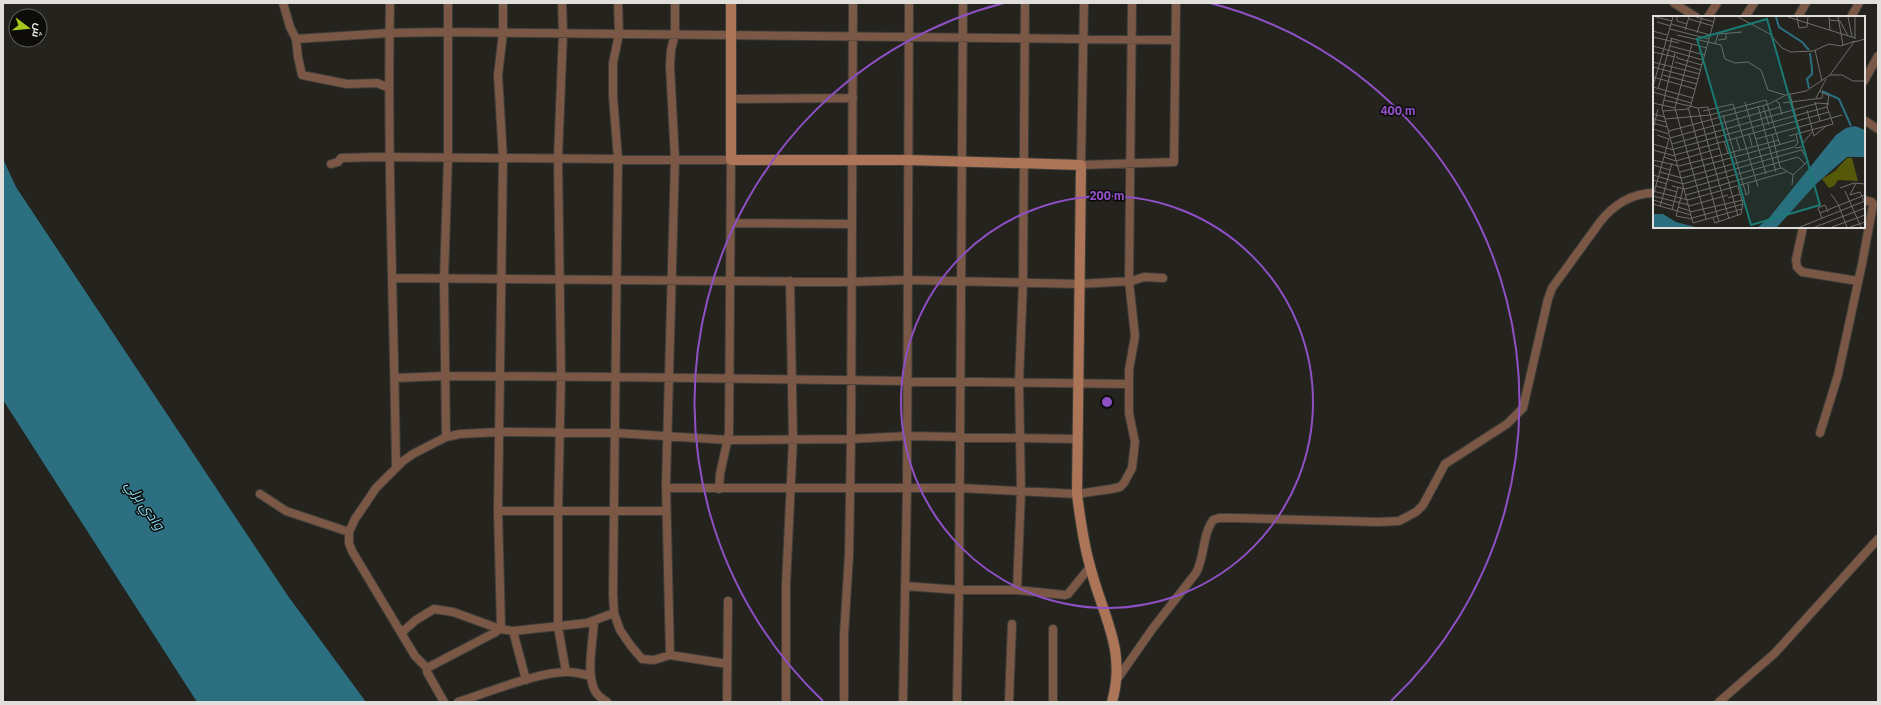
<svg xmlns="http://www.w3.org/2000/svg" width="1881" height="705" font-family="'IBM Plex Sans',Cairo,sans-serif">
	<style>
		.water { fill: #2c6f80 }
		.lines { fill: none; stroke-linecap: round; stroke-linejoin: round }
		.street-casing { stroke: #3e3d39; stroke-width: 10 }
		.secondary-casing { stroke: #3e3d39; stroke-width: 12 }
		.street { stroke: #7a5845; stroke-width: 8 }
		.secondary { stroke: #ac7557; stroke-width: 10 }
		.ring { fill: none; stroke: #8f50c5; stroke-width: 2 }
		.labels { text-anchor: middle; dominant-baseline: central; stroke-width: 3; stroke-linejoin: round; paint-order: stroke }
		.water-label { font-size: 14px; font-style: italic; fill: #86ddf4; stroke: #0d0c0a }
		.inset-river { fill: none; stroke: #2c6f80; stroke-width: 2 }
		.inset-road { fill: none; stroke: #6f6e6a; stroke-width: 1 }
		.view { fill: #197b74; fill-opacity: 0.15; stroke: #197b74; stroke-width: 2 }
		.inset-edge { fill: none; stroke: #e0dfdc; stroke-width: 2 }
		.centre { fill: #8f50c5; stroke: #0d0c0a; stroke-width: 2 }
		.ring-label { font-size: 12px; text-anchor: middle; font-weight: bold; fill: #8f50c5; stroke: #0d0c0a; stroke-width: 3; stroke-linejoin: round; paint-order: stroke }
	</style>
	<rect width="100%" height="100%" fill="#24231e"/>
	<!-- water -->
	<path class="water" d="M 3,159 L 16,187 L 288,596 L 366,702 L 197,702 L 3,400 Z"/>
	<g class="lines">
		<defs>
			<path id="street" d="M 283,3 L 290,27 L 296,39 L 298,57 L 302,75 L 347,84 L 377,83 L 389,88
				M 390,3 C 387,158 394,313 396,468
				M 562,3 L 563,33 L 558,158 L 561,377 L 558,512 L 558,627 L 566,672
				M 618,3 L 619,34 L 613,63 L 613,96 L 618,159 L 613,594 L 614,613 L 620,630 L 631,646 L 642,659 L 654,660 L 670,655 L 727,664
				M 1084,3 L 1081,165 L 1174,162 L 1176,3
				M 1674,3 L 1696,17
				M 1708,17 L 1717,3
				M 1745,17 L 1754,3
				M 1798,17 L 1806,3
				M 1851,17 L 1859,3
				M 296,39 L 389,33 L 448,32 L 1175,40
				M 1864,81 L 1878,56
				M 731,99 L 853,98
				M 1864,120 L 1878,129
				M 331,164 L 338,162 L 341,158 L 377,157 L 731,160 L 729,433 L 720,474 L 719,489
				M 731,223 L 852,224
				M 1803,227 L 1796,260 L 1797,267 L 1802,272 L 1858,281
				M 393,278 L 851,282 L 907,280 L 1079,284 L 1132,281 L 1144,277 L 1163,278
				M 395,378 L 445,376 L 616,377 L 1129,384
				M 1820,433 L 1838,375 L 1862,264 L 1873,205 L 1872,202 L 1864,200
				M 446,437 L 444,279 L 448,158 L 448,3
				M 666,488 L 960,488 L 1077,494 L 1111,489 L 1120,487 L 1124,483 L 1132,468 L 1135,442 L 1129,413 L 1129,370 L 1135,336 L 1129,281 L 1132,3
				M 260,494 L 286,511 L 349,532
				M 498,511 L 666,511
				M 905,586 L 959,590 L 1017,590 L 1065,595 L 1068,594 L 1090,567
				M 1017,590 L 1021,491 L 1019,382 L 1023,282 L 1025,3
				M 594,622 C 593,640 587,669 593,686 C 595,694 601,698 607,702
				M 513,631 L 526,680
				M 401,633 L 416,620 L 434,609 L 453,612 L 500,629 L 513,631 L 587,623 L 614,613
				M 670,655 L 666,484 L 675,159 L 670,66 L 671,50 L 675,34 L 675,3
				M 427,668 L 496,632 L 501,627 L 498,511 L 503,158 L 498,75 L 503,33 L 503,3
				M 1118,678 L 1153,628 L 1196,573 C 1205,557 1202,535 1213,520 L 1219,518 L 1236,518 L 1378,522 L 1399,521 L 1416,512 L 1423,505 L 1445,464 L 1507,424 L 1523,408 L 1548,299 L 1552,288 L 1600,222 C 1613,205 1632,193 1654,193
				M 444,702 L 427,672 L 427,668 L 415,656 L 352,551 L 349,543 L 349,532 L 355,519 L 376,488 L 403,461 L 413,454 L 446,437 L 460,434 L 500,432 L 616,433 L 728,440 L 851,439 L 907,436 L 1077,439
				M 458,702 C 487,693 537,672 567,672 C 575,672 583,674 591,676
				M 727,702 L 728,601
				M 786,702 L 786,585 L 793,439 L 790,281
				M 844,702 L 844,635 L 849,555 L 851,439 L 853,3
				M 903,702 L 907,488 L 909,3
				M 957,702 L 959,590 L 963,3
				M 1009,702 L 1012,624
				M 1053,702 L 1053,629
				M 1719,702 L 1775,653 L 1878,539"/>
			<path id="secondary" d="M 731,3 L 731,160 L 909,160 L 1081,165 L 1077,494 C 1080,518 1083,542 1090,566 C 1102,615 1127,649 1112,702"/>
		</defs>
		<!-- street casing -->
		<use href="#street" class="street-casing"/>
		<!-- secondary casing -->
		<use href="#secondary" class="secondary-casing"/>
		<!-- street -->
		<use href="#street" class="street"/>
		<!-- secondary -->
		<use href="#secondary" class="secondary"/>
	</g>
	<!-- distance rings -->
	<g class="ring">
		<circle cx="1107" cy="402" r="206"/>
		<path d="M823 701A412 412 0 0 1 1004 3M1210 3A412 412 0 0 1 1391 701"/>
	</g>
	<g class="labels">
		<!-- water labels -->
		<g class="water-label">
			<text transform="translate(145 505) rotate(55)">وادي برلي</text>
		</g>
	</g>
	<!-- overview -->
	<g transform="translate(1653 16)">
		<rect width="212" height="212" fill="#24231e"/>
		<path d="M 194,142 L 199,142 L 205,165 L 185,164 L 181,170 L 176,172 L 169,163 L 182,155 Z" fill="#555909"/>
		<path d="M 202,110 L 212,114 L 212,141 L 194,141 L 163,168 L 124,211 L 105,211 L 116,202 L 183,119 L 193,112 ZM 0,198 L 10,198 L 23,206 L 42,211 L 0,211 Z" fill="#2c6f80"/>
		<path class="inset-river" d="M 123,1 L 126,11 L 149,26 L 156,34M 156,72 L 154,63 L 159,58 L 159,53 L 157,37M 169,75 L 186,83 L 198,110"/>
		<path class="inset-road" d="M 3,1 L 19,5M 24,1 L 24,5 L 34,8M 43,1 L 61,6M 85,1 L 117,18 L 129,32 L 138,36 L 160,35 L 176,28 L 188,30 L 202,25M 135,1 L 202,22M 144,1 L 146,12 L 154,11 L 155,1M 176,1 L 177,14M 185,1 L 190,29M 195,1 L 199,21M 202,1 L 202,23M 36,3 L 60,10M 176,4 L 187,5 L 195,20M 4,6 L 18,10M 18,8 L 57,19M 17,13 L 56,23M 32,14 L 36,1M 0,15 L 14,19M 44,17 L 49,1M 24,19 L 68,29 L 72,43 L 82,47 L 95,46 L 108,54 L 115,74 L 132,79M 0,21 L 26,27M 17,22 L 54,32M 65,24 L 73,23 L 73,17M 39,28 L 22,92 L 53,203M 62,28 L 65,18 L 89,16M 0,30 L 50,44M 17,30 L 52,39M 162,34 L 169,65M 0,36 L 22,41M 24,40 L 24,42 L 49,49M 0,46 L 47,58M 22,46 L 48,54M 0,51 L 45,63M 10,59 L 44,68M 177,59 L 189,59 L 200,65 L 212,65M 0,61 L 42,73M 0,70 L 20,1M 0,71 L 40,82M 5,73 L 19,22M 0,76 L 38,87M 137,79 L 150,127 L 149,131 L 142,132M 163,82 L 173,63M 11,84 L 45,92 L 76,203M 123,85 L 126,87 L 129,99M 92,86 L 113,158M 162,86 L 167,105M 0,87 L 22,92M 130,87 L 169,82 L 170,77M 105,90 L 123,156M 110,90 L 116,109M 35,91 L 66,206M 37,92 L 62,1M 45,92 L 55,91 L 85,200M 154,94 L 161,120 L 173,110M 10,95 L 35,93M 50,95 L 80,88 L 105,171M 0,98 L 12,101M 70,99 L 93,178M 0,103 L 13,106M 12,103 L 57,99 L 113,84 L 127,129M 0,107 L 14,111M 0,113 L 16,118 L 40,207 L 89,193M 0,113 L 5,93M 16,115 L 116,88 L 133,79 L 153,75 L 177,59 L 201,26 L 212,23M 16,117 L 9,92 L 22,37M 96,118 L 99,130M 119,118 L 127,151 L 140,159M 4,119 L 16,123M 136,120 L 180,108 L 174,91 L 176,80 L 166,75M 17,122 L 127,91M 83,122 L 87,134M 103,123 L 189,99M 71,125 L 75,137M 150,127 L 159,116M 0,128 L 21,134M 19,128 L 165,87 L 176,88M 21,133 L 174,91M 0,134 L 22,140M 22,139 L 176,96M 11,141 L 23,145 L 67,132M 0,144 L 26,150 L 126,124M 0,149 L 17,154M 7,156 L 29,162 L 87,146 L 141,131 L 145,127 L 143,118M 27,156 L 143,124M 0,159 L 30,168 L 148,134M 0,164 L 14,168M 139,169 L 140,159 L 155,145 L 148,133M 3,170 L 24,176M 19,170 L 32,173 L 145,141 L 152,148M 187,172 L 201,167 L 212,168M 30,173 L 23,200 L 39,203M 0,175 L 35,184 L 133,156M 192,175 L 208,211M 178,178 L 185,188 L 194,211M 33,179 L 128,152M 92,179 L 96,177 L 95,168M 197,179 L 207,176 L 212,187M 197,179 L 203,167M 0,180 L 16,123M 0,180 L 36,189M 75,182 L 87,178M 0,184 L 20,190M 0,188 L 38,199M 36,190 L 75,179M 7,191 L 19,147M 25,191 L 37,195M 19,194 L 25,171M 37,196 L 90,184M 167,197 L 165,192 L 172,189 L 175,196M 39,202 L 90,188M 60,202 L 62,207 L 88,198 L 90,188 L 85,171M 169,202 L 167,197 L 212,179M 147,211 L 212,185M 162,211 L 212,192M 179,211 L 212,199M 197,211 L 212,206"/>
		<path class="view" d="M 114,3 L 167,189 L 98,209 L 44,23 Z"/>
		<rect width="212" height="212" class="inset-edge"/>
	</g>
	<circle cx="1107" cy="402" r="6" class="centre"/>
	<g class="ring-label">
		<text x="1398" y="115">400 m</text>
		<text x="1107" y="200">200 m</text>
	</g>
	<!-- border -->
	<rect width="1881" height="705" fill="none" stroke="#e0dfdc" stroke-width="8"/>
	<!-- north arrow -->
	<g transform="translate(28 28) rotate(106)"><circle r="19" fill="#0d0c0a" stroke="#61605e"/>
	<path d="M0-3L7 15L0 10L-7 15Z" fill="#a7c81f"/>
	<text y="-6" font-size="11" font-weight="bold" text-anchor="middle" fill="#e0dfdc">ش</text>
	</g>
</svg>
